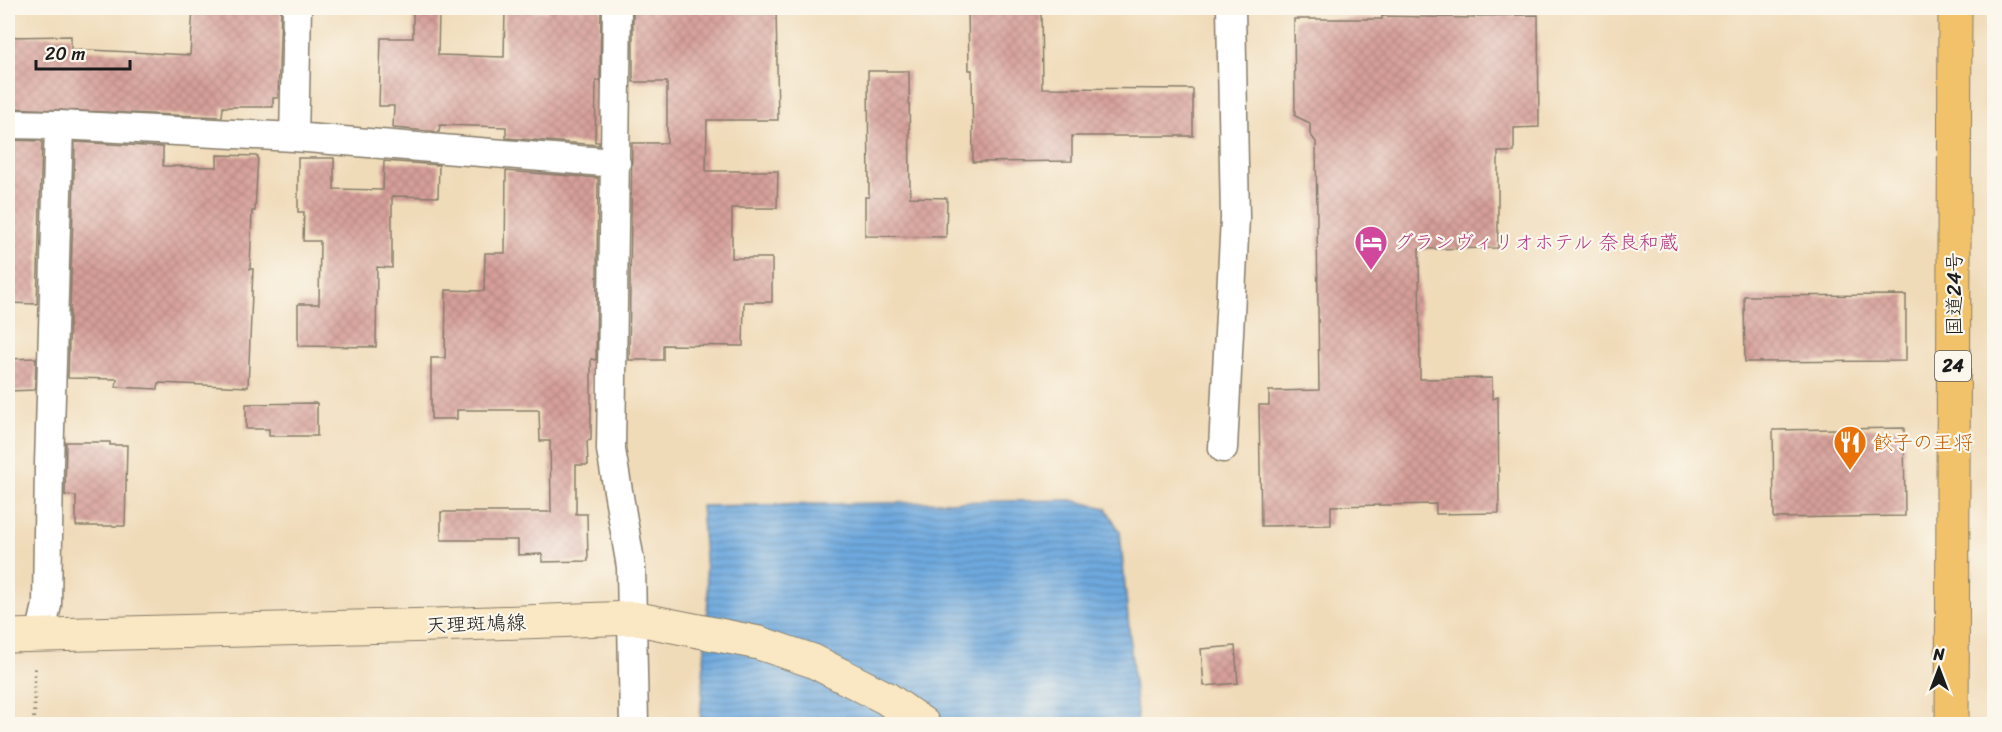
<svg xmlns="http://www.w3.org/2000/svg" width="2002" height="732" font-family="Sriracha,'Klee One',sans-serif">
	<style>
		.water { fill: url(#water-rules); stroke: #45627d; stroke-width: 1.5 }
		.building { fill: url(#building-cross-hatch) }
		.lines { fill: none; stroke-linecap: round; stroke-linejoin: round }
		.street-casing { stroke: #867c6a; stroke-width: 31 }
		.secondary-casing { stroke: #867c6a; stroke-width: 35 }
		.highway-casing { stroke: #867c6a; stroke-width: 35 }
		.path { stroke: #867c6a; stroke-width: 4; stroke-dasharray: 1.5 4.5; stroke-linecap: butt }
		.street { stroke: #fff; stroke-width: 28 }
		.secondary { stroke: #fae7c3; stroke-width: 33 }
		.highway { stroke: #f2c26a; stroke-width: 33 }
		.labels { text-anchor: middle; dominant-baseline: central; stroke-width: 4.5; stroke-linejoin: round; paint-order: stroke }
		.shield { fill: #fbf7ec; stroke: #5f5e5a; stroke-width: 1.5 }
		.shield-label { font-size: 18px; font-weight: bold; fill: #1c1c1c }
		.hotel-label { font-size: 20px; fill: #b23c85; stroke: #fbf7ec; text-anchor: start }
		.street-label { font-size: 20px; fill: #1c1c1c; stroke: #fbf7ec }
		.food-label { font-size: 20px; fill: #c56008; stroke: #fbf7ec; text-anchor: start }
	</style>
	<defs>
		<pattern id="water-rules" width="6" height="5" patternUnits="userSpaceOnUse" patternTransform="scale(1.5)"><rect width="6" height="5" fill="#6ea9de"/><path d="M0 2.5h6" fill="none" stroke="#5a89b3"/></pattern>
		<pattern id="building-cross-hatch" width="8" height="8" patternUnits="userSpaceOnUse" patternTransform="scale(1.5)"><rect width="8" height="8" fill="#d69f99"/><path d="M0 0l8 8M0 8l8-8" fill="none" stroke="#b78883"/></pattern>
	</defs>
	<rect width="100%" height="100%" fill="#fbf7ec"/>
	<filter id="ink" filterUnits="userSpaceOnUse"><feTurbulence type="fractalNoise" baseFrequency=".0167" numOctaves="2"/><feDisplacementMap in="SourceGraphic" scale="12" xChannelSelector="R" yChannelSelector="G"/><feConvolveMatrix kernelMatrix="1 2 1 2 8 2 1 2 1" color-interpolation-filters="sRGB"/></filter>
	<filter id="wash" filterUnits="userSpaceOnUse"><feTurbulence type="fractalNoise" baseFrequency=".008" numOctaves="4" result="noise"/><feDisplacementMap in="SourceGraphic" scale="24" xChannelSelector="R" yChannelSelector="G"/><feGaussianBlur stdDeviation="1.35" result="paint"/><feColorMatrix in="noise" values="0 0 0 0 0 0 0 0 0 0 0 0 0 0 0 0 0 1.4 0 .05"/><feComposite in="paint" operator="in"/></filter>
	<g filter="url(#wash)">
		<rect width="100%" height="100%" fill="#f0dbb9"/>
		<!-- water -->
		<path class="water" d="M 1071,500 L 1106,508 L 1120,532 L 1138,724 L 700,724 L 708,598 L 701,506 Z"/>
		<g id="blocks">
			<!-- building -->
			<path class="building" d="M 193,8 L 281,8 L 278,98 L 273,98 L 273,107 L 223,107 L 222,117 L 8,108 L 8,37 L 71,36 L 71,49 L 190,55 Z
				M 548,8 L 601,8 L 600,81 L 596,81 L 595,142 L 599,142 L 599,145 L 506,138 L 506,127 L 440,125 L 439,132 L 393,128 L 394,106 L 379,106 L 381,38 L 413,38 L 413,12 L 439,12 L 438,55 L 504,57 L 505,10 L 548,11 Z
				M 633,8 L 776,8 L 778,120 L 707,120 L 706,171 L 778,171 L 777,208 L 732,208 L 732,258 L 772,258 L 772,302 L 744,302 L 743,346 L 663,345 L 663,360 L 629,360 L 632,143 L 667,143 L 667,82 L 633,82 Z
				M 968,8 L 1041,8 L 1042,88 L 1193,89 L 1193,136 L 1072,136 L 1072,161 L 973,162 L 972,70 L 969,70 Z
				M 1538,15 L 1539,127 L 1514,128 L 1514,152 L 1498,152 L 1498,248 L 1419,249 L 1420,379 L 1492,378 L 1492,399 L 1498,397 L 1499,513 L 1436,514 L 1436,504 L 1331,506 L 1331,525 L 1261,526 L 1259,405 L 1269,405 L 1269,391 L 1319,390 L 1316,142 L 1310,134 L 1310,123 L 1295,116 L 1294,19 L 1382,19 L 1382,16 L 1474,18 L 1474,16 Z
				M 868,71 L 909,71 L 910,197 L 947,198 L 946,237 L 865,236 L 865,197 L 869,197 Z
				M 8,140 L 42,141 L 37,304 L 8,303 Z
				M 75,142 L 163,147 L 163,166 L 217,167 L 217,155 L 258,156 L 255,211 L 252,211 L 250,269 L 253,269 L 248,387 L 159,383 L 158,389 L 116,387 L 117,379 L 68,378 Z
				M 298,158 L 334,158 L 334,189 L 383,190 L 384,161 L 439,165 L 438,197 L 392,196 L 392,268 L 377,267 L 376,347 L 298,346 L 298,304 L 319,304 L 320,241 L 303,241 L 304,212 L 298,212 Z
				M 506,171 L 598,178 L 596,360 L 591,359 L 591,440 L 587,441 L 588,465 L 576,465 L 576,514 L 587,514 L 588,561 L 542,562 L 542,554 L 518,555 L 518,540 L 441,540 L 441,512 L 551,512 L 550,441 L 540,441 L 539,410 L 457,410 L 457,419 L 431,419 L 431,358 L 445,358 L 446,290 L 484,291 L 485,253 L 505,253 Z
				M 1906,295 L 1906,361 L 1745,362 L 1744,296 Z
				M 36,358 L 35,390 L 8,391 L 8,359 Z
				M 317,403 L 317,436 L 269,436 L 269,429 L 246,429 L 246,404 Z
				M 1904,428 L 1905,516 L 1774,518 L 1773,430 Z
				M 66,442 L 110,442 L 110,445 L 127,445 L 125,526 L 76,526 L 76,496 L 65,495 Z
				M 1235,646 L 1238,683 L 1204,686 L 1201,649 Z"/>
		</g>
	</g>
	<g filter="url(#ink)">
		<use href="#blocks" fill-opacity="0" stroke="#867c6a" stroke-width="1.5"/>
		<g class="lines">
			<defs>
				<path id="street" d="M 617,8 L 611,450 L 631,567 L 634,724
					M 8,124 L 59,125 L 294,137 L 616,163
					M 294,137 L 297,8
					M 1223,448 L 1235,218 L 1231,8
					M 40,636 L 47,605 L 49,464 L 59,125"/>
				<path id="secondary" d="M 8,636 L 435,625 L 633,618 L 759,643 L 813,661 L 886,698 L 923,724"/>
				<path id="highway" d="M 1952,724 L 1955,8"/>
			</defs>
			<!-- street casing -->
			<use href="#street" class="street-casing"/>
			<!-- secondary casing -->
			<use href="#secondary" class="secondary-casing"/>
			<!-- highway casing -->
			<use href="#highway" class="highway-casing"/>
			<!-- path -->
			<path class="path" d="M 34,724 L 35,666"/>
			<!-- street -->
			<use href="#street" class="street"/>
			<!-- secondary -->
			<use href="#secondary" class="secondary"/>
			<!-- highway -->
			<use href="#highway" class="highway"/>
		</g>
	</g>
	<!-- icons -->
	<defs>
		<symbol id="hotel-pin" viewBox="-11 -11 22 30"><path d="M0 17L-7.5 6A9.5 9.5 0 1 1 7.5 6Z" fill="#d1479c" stroke="#fbf7ec"/><path d="M-6-4.5h1.5V1H6V5H4.5V3h-9V5H-6ZM-4 0a1.8 1.8 0 1 1 3.6 0ZM.5 0V-2.5h3Q6-2.5 6 0Z" fill="#fff"/></symbol>
		<symbol id="restaurant-pin" viewBox="-11 -11 22 30"><path d="M0 17L-7.5 6A9.5 9.5 0 1 1 7.5 6Z" fill="#e8710a" stroke="#fbf7ec"/><path d="M-5-6h1v4h1v-4h1v4h1v-4h1v5L-1.5 .5V6h-2V.5L-5-1ZM5-6V6H3V1.5H1.5Q1.5-4 5-6Z" fill="#fff"/></symbol>
	</defs>
	<g fill-rule="evenodd">
		<use href="#hotel-pin" x="1352" y="223" width="38" height="52"/>
		<use href="#restaurant-pin" x="1831" y="423" width="38" height="52"/>
	</g>
	<g class="labels">
		<!-- shield labels -->
		<rect class="shield" x="1935" y="351" width="36" height="30" rx="4.5"/>
		<g class="shield-label">
			<text x="1953" y="366">24</text>
		</g>
		<!-- hotel labels -->
		<g class="hotel-label">
			<text x="1394" y="242">グランヴィリオホテル 奈良和蔵</text>
		</g>
		<!-- street labels -->
		<g class="street-label">
			<text transform="translate(1954 294) rotate(-90)">国道24号</text>
			<text transform="translate(476 624) rotate(-2)">天理斑鳩線</text>
		</g>
		<!-- food labels -->
		<g class="food-label">
			<text x="1873" y="442">餃子の王将</text>
		</g>
	</g>
	<!-- margin -->
	<rect width="2002" height="732" fill="none" stroke="#fbf7ec" stroke-width="30"/>
	<!-- north arrow -->
	<g transform="translate(1939 669)" stroke="#fbf7ec" stroke-width="4.5" paint-order="stroke">
	<path d="M0-4.5L10 22L0 15L-10 22Z" fill="#1c1c1c"/>
	<text y="-9" font-size="16" font-weight="bold" text-anchor="middle" fill="#1c1c1c">N</text>
	</g>
	<!-- scale -->
	<path d="M36 60v9h94v-9" fill="none" stroke="#1c1c1c" stroke-width="3"/>
	<text x="45" y="60" font-size="18" fill="#1c1c1c" stroke="#fbf7ec" stroke-width="4.5" paint-order="stroke">20 m</text>
</svg>
